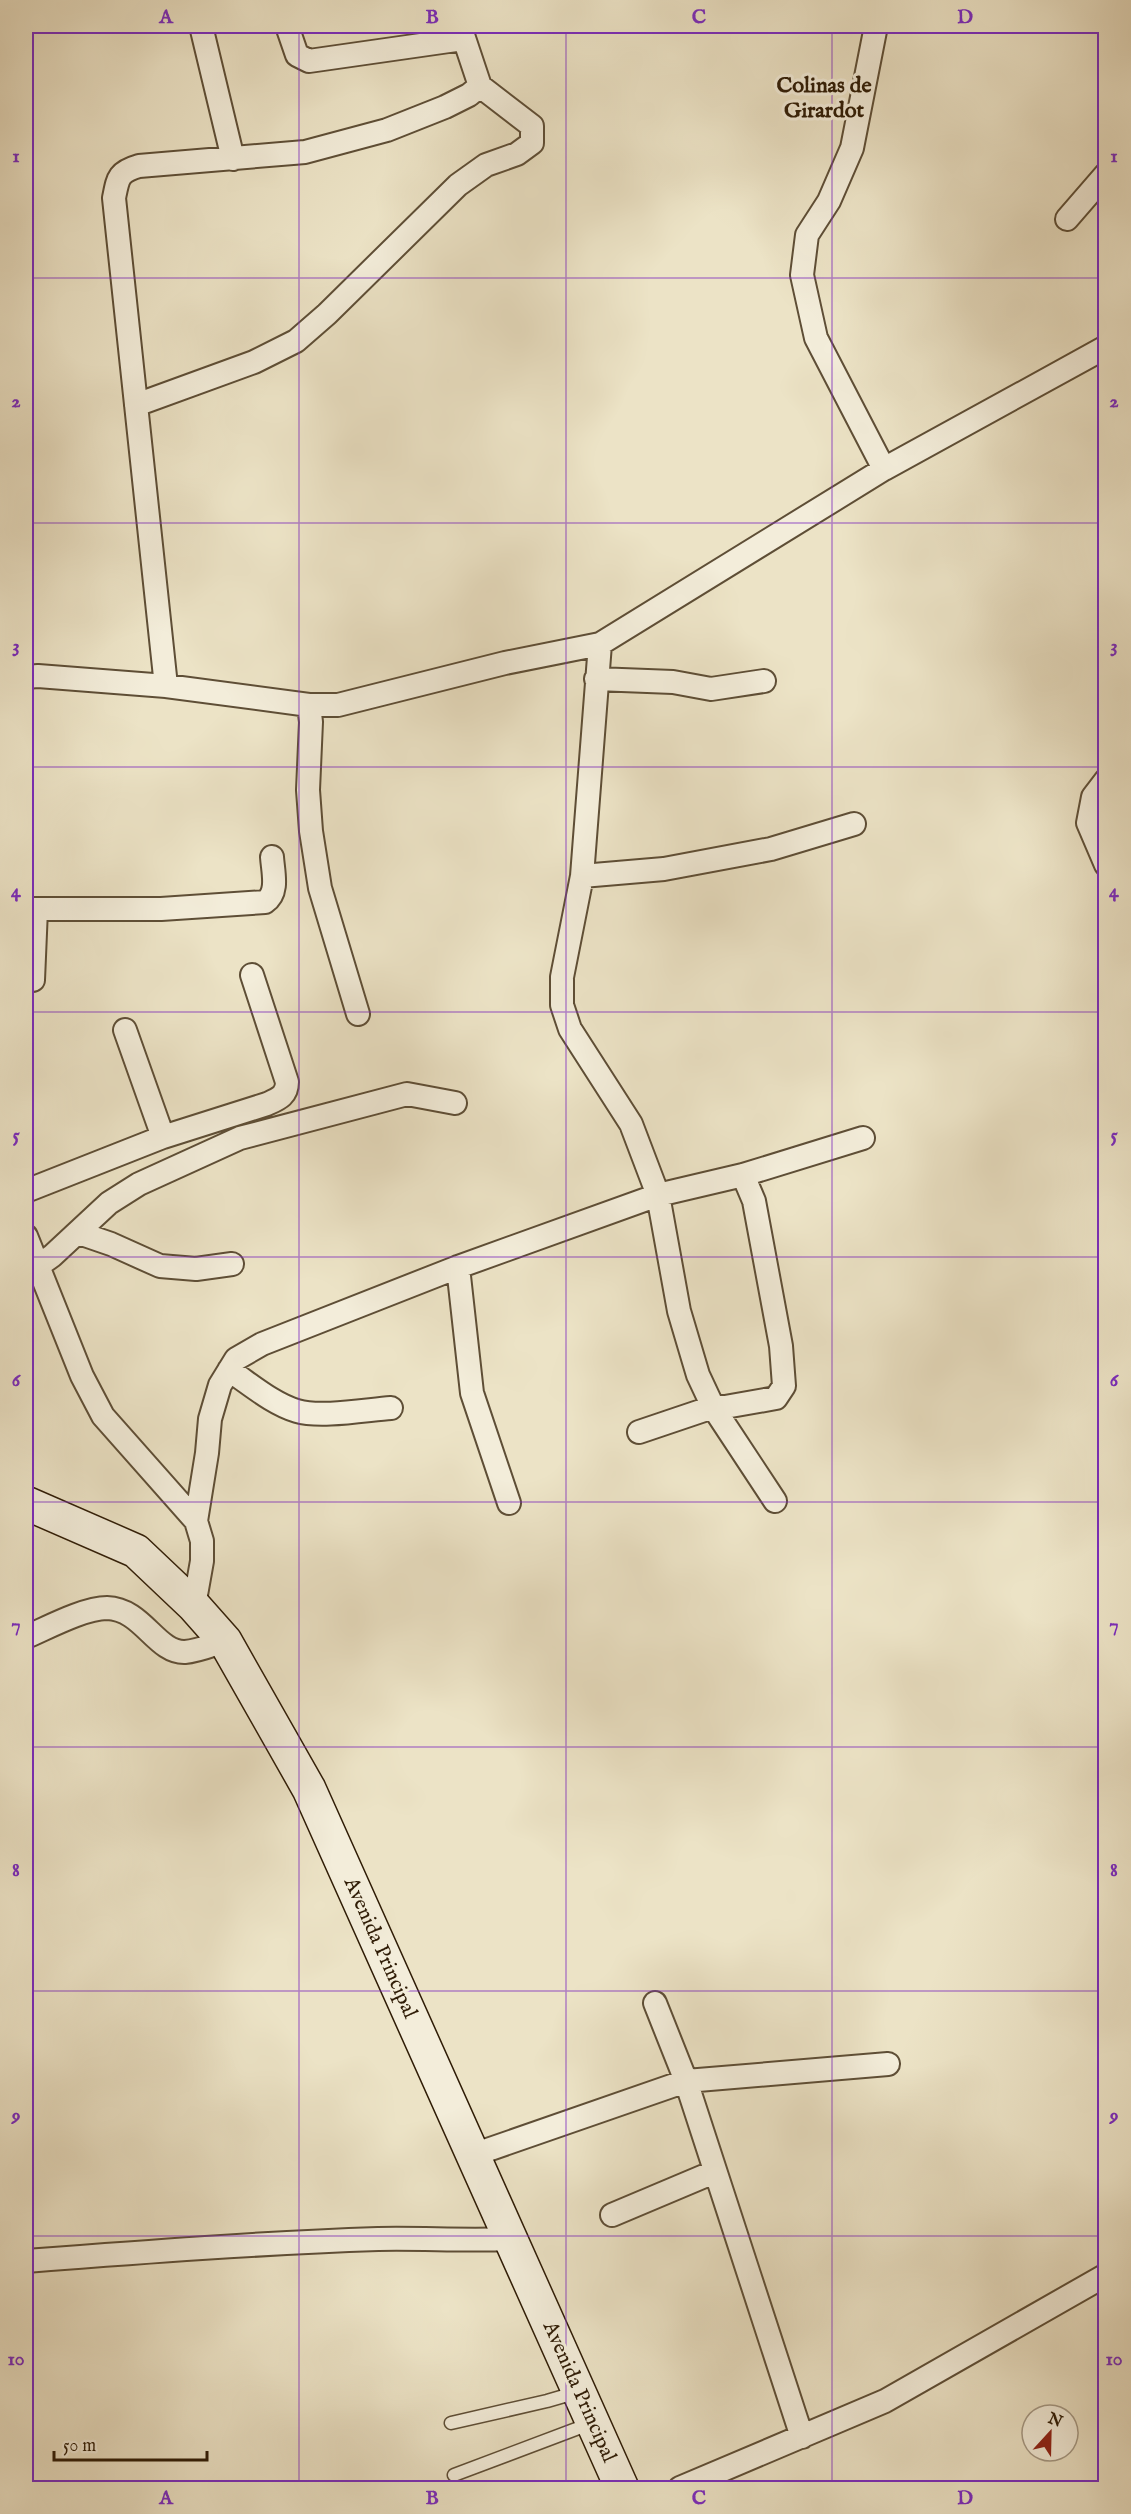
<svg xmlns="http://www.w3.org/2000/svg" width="1131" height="2514" font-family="'IM FELL English',serif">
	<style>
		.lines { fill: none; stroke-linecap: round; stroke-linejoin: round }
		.lane-casing { stroke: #5e4e36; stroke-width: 15 }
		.street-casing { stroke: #5e4e36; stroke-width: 26 }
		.secondary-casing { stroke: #2f1c06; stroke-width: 36 }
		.lane { stroke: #f3edda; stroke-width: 12 }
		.street { stroke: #f3edda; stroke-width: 22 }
		.secondary { stroke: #f3edda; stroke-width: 33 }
		.grid { fill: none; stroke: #7b2cbf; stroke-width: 1.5; stroke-opacity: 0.55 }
		.labels { text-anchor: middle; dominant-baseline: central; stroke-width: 6; stroke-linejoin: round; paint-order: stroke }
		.street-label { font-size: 21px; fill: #2f1c06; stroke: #f3edda }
		.neighbourhood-label { font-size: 22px; font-weight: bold; fill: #2f1c06; stroke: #f3edda }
		.neatline { fill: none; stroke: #7b2cbf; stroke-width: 2 }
		.grid-label { font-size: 20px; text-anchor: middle; font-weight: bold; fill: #7b2cbf }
	</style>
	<rect width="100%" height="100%" fill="#ece3c6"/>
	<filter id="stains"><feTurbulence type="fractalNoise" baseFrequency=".00333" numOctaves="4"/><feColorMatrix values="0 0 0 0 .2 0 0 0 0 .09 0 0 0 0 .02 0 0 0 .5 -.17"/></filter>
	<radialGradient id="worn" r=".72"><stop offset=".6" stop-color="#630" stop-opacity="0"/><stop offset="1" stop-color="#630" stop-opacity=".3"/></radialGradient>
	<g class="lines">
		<defs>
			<path id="lane" d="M 451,2423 L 547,2401 L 578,2392
				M 454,2475 L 592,2423"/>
			<path id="street" d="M 201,26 L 233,159
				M 287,26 L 297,55 L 309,61 L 463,39
				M 876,26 L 852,148 L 829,201 L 807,235 L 802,275 L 816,338 L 884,469
				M 1067,219 L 1106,174
				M 136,405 L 254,362 L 296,341 L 327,314 L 458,185 L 486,165 L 517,154 L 532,143 L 532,126 L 480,86 L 460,26
				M 600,644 L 582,876 L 562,977 L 562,1005 L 570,1029 L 631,1124 L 658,1195 L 679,1311 L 698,1375 L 713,1407 L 725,1407 L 776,1398 L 784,1386 L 781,1346 L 754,1201 L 743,1175
				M 26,677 L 38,676 L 166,686 L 309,705 L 338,705 L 505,663 L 600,644 L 884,469 L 1106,347
				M 596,679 L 673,682 L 711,689 L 764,681
				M 166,686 L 114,198 C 118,178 118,172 139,166 L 305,152 L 387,130 L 445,107 L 469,95 L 480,86
				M 309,705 L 311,722 L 308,790 L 311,831 L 320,888 L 358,1014
				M 1106,780 L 1093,797 L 1088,823 L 1106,865
				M 582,876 L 664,869 L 771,849 L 854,824
				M 26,909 L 161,909 L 265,902 C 279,893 273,872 272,857
				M 33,980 L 36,909
				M 125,1030 L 163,1137
				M 26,1191 L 163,1137 L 267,1104 C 278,1099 287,1096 287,1082 L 252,975
				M 79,1233 L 111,1244 L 160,1266 L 196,1269 L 232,1264
				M 26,1236 L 82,1376 L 103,1416 L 196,1521
				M 38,1266 L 52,1256 L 109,1203 L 139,1184 L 240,1138 L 407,1094 L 455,1103
				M 458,1267 L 472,1393 L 509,1503
				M 229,1370 C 250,1384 273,1404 297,1411 C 320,1418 365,1410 391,1408
				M 639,1432 L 713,1407 L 775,1501
				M 194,1606 L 202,1561 L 202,1541 L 196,1521 L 207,1453 L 210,1419 L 220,1385 L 236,1359 L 262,1344 L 458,1267 L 658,1195 L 743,1175 L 863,1138
				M 26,1637 C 47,1628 84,1608 107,1608 C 143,1609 156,1653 185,1652 C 198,1651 212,1645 225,1641
				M 655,2003 L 686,2081 L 888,2064
				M 473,2155 L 686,2081 L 802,2437
				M 612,2215 L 714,2172
				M 26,2261 C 143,2252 260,2243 378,2239 C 422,2238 466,2241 511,2239
				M 680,2488 L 885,2401 L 1106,2275"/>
			<path id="secondary" d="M 26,1503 L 136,1551 L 194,1606 L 225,1641 L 309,1789 L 622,2488"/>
		</defs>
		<!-- lane casing -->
		<use href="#lane" class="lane-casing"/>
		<!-- street casing -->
		<use href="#street" class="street-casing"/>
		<!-- secondary casing -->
		<use href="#secondary" class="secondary-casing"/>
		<!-- lane -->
		<use href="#lane" class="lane"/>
		<!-- street -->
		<use href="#street" class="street"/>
		<!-- secondary -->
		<use href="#secondary" class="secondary"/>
	</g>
	<!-- grid -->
	<path class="grid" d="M 299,26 L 299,2488M 566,26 L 566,2488M 832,26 L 832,2488M 26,278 L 1106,278M 26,523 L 1106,523M 26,767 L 1106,767M 26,1012 L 1106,1012M 26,1257 L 1106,1257M 26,1502 L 1106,1502M 26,1747 L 1106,1747M 26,1991 L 1106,1991M 26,2236 L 1106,2236"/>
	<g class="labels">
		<!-- street labels -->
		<g class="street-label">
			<text transform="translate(380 1948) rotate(66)">Avenida Principal</text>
			<text transform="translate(579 2392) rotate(66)">Avenida Principal</text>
		</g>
		<!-- neighbourhood labels -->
		<g class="neighbourhood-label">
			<text x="824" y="86">Colinas de<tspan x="824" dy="25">Girardot</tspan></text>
		</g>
	</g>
	<!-- margin -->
	<rect width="1131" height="2514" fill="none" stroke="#ece3c6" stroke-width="66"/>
	<!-- north arrow -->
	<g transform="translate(1050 2433) rotate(22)"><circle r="28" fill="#f3edda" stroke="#a59985" stroke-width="1.5"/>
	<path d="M0-4.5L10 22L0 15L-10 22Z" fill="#8f2418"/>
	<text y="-9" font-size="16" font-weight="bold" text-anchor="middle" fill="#2f1c06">N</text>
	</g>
	<!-- scale -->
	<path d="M54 2451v9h153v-9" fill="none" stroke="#2f1c06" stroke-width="3"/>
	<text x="63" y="2451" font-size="18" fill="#2f1c06" stroke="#f3edda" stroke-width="4.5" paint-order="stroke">50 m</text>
	<rect x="33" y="33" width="1065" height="2448" class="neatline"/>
	<g class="grid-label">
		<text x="166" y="23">A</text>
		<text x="432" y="23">B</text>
		<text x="699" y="23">C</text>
		<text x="965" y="23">D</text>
		<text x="16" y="162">1</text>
		<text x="1114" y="162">1</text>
		<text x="16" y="407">2</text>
		<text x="1114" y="407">2</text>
		<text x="16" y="652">3</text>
		<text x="1114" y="652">3</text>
		<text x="16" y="897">4</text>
		<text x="1114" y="897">4</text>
		<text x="16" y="1141">5</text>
		<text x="1114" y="1141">5</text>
		<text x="16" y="1386">6</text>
		<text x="1114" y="1386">6</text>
		<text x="16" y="1631">7</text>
		<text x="1114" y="1631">7</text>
		<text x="16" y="1876">8</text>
		<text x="1114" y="1876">8</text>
		<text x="16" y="2121">9</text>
		<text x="1114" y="2121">9</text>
		<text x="16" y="2365">10</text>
		<text x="1114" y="2365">10</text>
		<text x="166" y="2504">A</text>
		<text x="432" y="2504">B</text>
		<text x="699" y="2504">C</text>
		<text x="965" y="2504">D</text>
	</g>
	<rect width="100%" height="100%" filter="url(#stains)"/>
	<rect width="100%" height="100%" fill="url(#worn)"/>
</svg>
